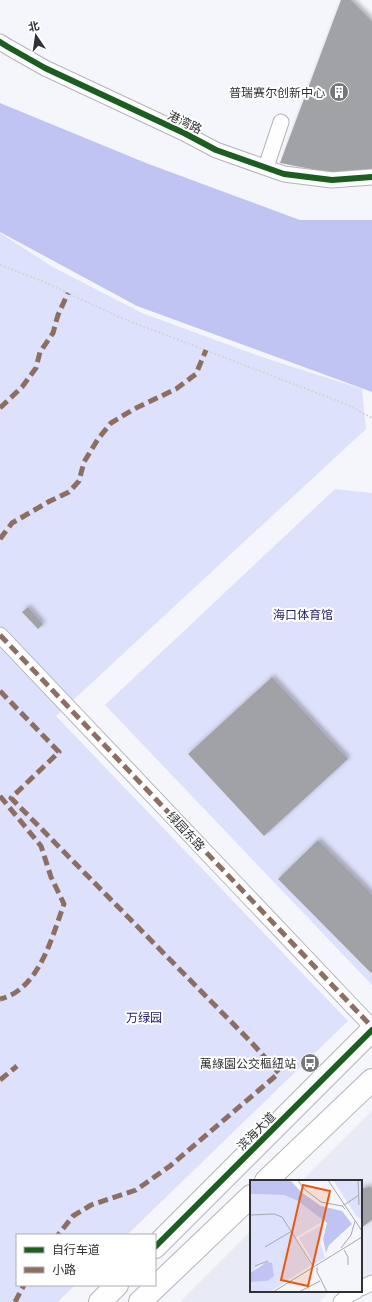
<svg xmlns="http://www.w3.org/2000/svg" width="372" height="1302" font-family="Cabin,'Noto Sans SC',sans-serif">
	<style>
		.built { fill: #e8eaf5 }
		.green { fill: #dee1fc; fill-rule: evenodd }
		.water { fill: #c0c4f3 }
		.building { fill: #a1a2a5; filter: url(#shadow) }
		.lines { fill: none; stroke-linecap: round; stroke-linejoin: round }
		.minor-casing { stroke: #b5b5b8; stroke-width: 17 }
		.highway-casing { stroke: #b5b5b8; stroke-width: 24 }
		.path { stroke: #d4d5d7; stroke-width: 2; stroke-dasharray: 2 2; stroke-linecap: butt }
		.minor { stroke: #fefefe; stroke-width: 15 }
		.highway { stroke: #fefefe; stroke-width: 22 }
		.quiet { stroke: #8d6e63; stroke-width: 5; stroke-dasharray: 10 5; stroke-linecap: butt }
		.cycleway-casing { stroke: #fff; stroke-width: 8 }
		.cycleway { stroke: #1b5e20; stroke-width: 6 }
		.labels { text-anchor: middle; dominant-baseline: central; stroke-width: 4; stroke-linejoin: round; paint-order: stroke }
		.poi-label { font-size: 12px; fill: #303134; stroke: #fff; text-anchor: end }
		.street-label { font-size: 12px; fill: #303134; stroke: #fff }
		.park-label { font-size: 12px; fill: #262069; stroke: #fff }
		.inset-road { fill: none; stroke: #a6a7ab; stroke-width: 1 }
		.view { fill: #e8590c; fill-opacity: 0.15; stroke: #e8590c; stroke-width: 2 }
		.inset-edge { fill: none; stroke: #303134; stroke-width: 2 }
	</style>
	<defs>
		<filter id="shadow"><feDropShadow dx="2.5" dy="-2.5" stdDeviation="2" flood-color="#0004"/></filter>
	</defs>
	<rect width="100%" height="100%" fill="#f5f6fb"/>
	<!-- built -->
	<path class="built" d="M 372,1111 L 372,1274 L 361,1278 L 361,1181 L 301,1181 Z
		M 251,1231 L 251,1291 L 330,1291 L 319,1302 L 180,1302 Z"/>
	<!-- green -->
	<path class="green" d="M 0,233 L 53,267 L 142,313 L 265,358 L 362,389 L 366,429 L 56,716 L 348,1021 L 127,1235 L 17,1235 L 17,1285 L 75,1285 L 58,1302 L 0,1302 Z
		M 335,489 L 372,493 L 372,894 L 318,840 L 278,879 L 371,973 L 372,972 L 372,985 L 105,705 ZM 272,677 L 348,759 L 264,835 L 188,754 Z"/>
	<!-- water -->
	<path class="water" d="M 0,103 L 146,163 L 300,220 L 372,220 L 372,392 L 137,306 L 0,232 Z"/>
	<!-- building -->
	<path class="building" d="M 341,0 L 351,0 L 372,21 L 372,172 L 337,174 L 280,163 Z
		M 28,607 L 43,624 L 38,629 L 22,612 Z
		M 272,677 L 348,759 L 264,836 L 188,754 Z
		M 318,840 L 372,894 L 372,972 L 371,973 L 278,879 Z
		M 370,1187 L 372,1188 L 372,1220 L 361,1228 L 361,1188 Z"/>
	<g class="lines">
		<defs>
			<path id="minor" d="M 0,42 L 8,47 L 45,68 L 184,133 L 216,150 L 284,174 L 332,180 L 372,177
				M 266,167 L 281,122
				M 0,635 L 372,1027
				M 361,1288 L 372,1283
				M 341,1302 L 350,1294 L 356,1291"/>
			<path id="highway" d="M 266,1181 L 372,1080
				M 155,1247 L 372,1030
				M 100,1302 L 117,1285
				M 140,1302 L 251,1196"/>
		</defs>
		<!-- minor casing -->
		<use href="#minor" class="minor-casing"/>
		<!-- highway casing -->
		<use href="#highway" class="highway-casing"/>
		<!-- path -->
		<path class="path" d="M 0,265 L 42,281 L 119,317 L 348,405 L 372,418"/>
		<!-- minor -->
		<use href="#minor" class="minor"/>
		<!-- highway -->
		<use href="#highway" class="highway"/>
		<!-- quiet -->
		<path class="quiet" d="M 0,408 L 22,387 L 36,368 L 40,352 L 53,333 L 58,315 L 68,293
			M 0,539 L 12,523 L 50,501 L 69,492 L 79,481 L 84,462 L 98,439 L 111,423 L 134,409 L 176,389 L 196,374 L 206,350
			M 0,635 L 372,1027
			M 0,691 L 59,752 L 11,798 L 251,1042 L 279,1073 L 170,1166 L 136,1190 L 91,1205 L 73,1216 L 58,1235
			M 0,796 L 41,846 L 51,877 L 64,904 C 52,937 39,990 0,999
			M 0,1080 L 17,1066
			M 15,1302 L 24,1285"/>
		<defs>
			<path id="cycleway" d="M 0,42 L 8,47 L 45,68 L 184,133 L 216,150 L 284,174 L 332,180 L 372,177
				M 155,1247 L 372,1030"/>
		</defs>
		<!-- cycleway casing -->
		<use href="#cycleway" class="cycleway-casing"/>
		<!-- cycleway -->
		<use href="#cycleway" class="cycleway"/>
	</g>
	<!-- icons -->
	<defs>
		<symbol id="building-disc" viewBox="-11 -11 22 22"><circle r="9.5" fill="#75767a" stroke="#fff"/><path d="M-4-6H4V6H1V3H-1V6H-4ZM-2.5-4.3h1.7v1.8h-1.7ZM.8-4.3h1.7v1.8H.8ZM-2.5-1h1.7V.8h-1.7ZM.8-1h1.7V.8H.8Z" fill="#fff"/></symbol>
		<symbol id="bus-disc" viewBox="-11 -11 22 22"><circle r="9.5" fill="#75767a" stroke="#fff"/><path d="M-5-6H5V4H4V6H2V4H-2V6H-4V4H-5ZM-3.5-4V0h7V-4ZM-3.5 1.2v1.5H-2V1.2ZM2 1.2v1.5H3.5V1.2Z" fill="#fff"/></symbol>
	</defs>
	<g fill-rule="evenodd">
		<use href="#building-disc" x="328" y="81" width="22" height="22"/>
		<use href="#bus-disc" x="299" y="1052" width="22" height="22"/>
	</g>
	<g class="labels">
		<!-- poi labels -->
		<g class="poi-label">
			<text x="325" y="92">普瑞赛尔创新中心</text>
			<text x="296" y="1063">萬綠園公交樞紐站</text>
		</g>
		<!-- street labels -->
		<g class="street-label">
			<text transform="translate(185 122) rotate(26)">港湾路</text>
			<text transform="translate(186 831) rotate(47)">绿园东路</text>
			<text transform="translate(256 1131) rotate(-45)">滨海大道</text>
		</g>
		<!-- park labels -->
		<g class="park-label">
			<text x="303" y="614">海口体育馆</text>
			<text x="144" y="1017">万绿园</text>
		</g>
	</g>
	<!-- overview -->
	<g transform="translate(250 1180)">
		<rect width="112" height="112" fill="#f5f6fb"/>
		<path d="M 83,0 L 112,0 L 112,40 L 107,37 ZM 0,14 L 34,15 L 48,21 L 73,39 L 72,42 L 45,58 L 61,85 L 20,112 L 0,112 L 0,102 L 17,101 L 12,83 L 0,93 ZM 69,46 L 74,48 L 70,61 L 75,78 L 64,84 L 49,58 Z" fill="#dee1fc"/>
		<path d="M 0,0 L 40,0 L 51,12 L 71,26 L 92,31 L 102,44 L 79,65 L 76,73 L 73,59 L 77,43 L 48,21 L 34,15 L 0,14 ZM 17,82 L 22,83 L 24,96 L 17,101 L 0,102 L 0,93 Z" fill="#c0c4f3"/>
		<path class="inset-road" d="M 48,0 L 53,8 L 71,22 L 92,26 L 95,29M 78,0 L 112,51M 108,0 L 109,25M 94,25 L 109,15M 0,35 L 24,34 L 32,37 L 63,86M 15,67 L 42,51M 91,68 L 101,55 L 105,41M 94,70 L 98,77 L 98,85M 5,86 L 18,81M 67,87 L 67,92 L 77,112M 23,112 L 112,57M 49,112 L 70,101"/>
		<path class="view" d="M 53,5 L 80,11 L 58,106 L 31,100 Z"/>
		<rect width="112" height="112" class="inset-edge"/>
	</g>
	<!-- legend -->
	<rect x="16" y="1234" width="140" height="52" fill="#ffffff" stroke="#acadae"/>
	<rect x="24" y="1247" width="20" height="6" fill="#1b5e20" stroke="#acadae"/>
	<text x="52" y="1254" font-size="12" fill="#303134">自行车道</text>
	<rect x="24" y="1267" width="20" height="6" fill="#8d6e63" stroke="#acadae"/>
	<text x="52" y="1274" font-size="12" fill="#303134">小路</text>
	<!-- north arrow -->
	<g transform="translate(36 36) rotate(347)" stroke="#ffffff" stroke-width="3" paint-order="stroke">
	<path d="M0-3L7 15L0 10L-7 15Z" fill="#303134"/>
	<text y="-6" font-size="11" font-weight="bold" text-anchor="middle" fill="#303134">北</text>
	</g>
</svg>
